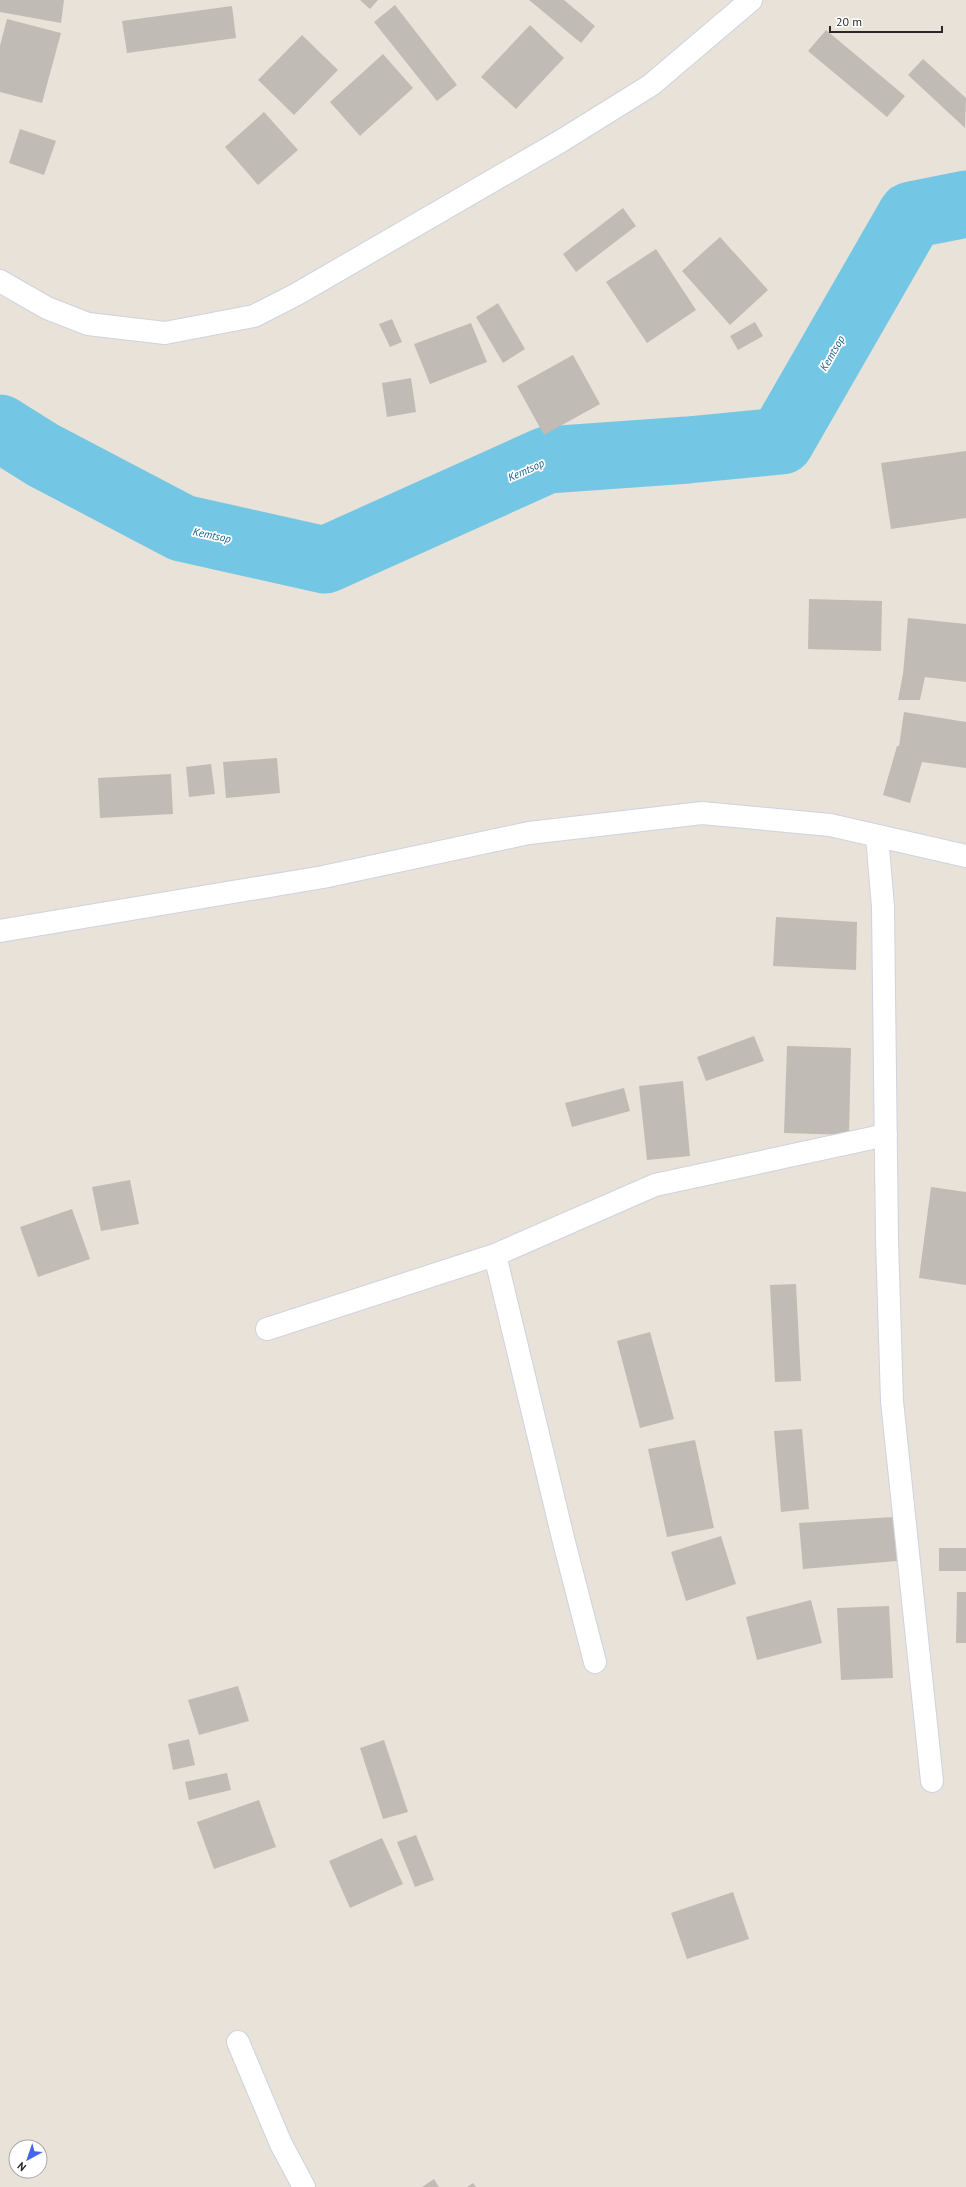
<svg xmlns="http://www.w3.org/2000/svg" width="966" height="2187" font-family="'PT Sans',sans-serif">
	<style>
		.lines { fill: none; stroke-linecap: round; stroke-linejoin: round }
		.river { stroke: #73c7e4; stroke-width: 67 }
		.building { fill: #c1bbb6 }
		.minor-casing { stroke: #cfd2df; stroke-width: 24 }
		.minor { stroke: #fff; stroke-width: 22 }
		.labels { text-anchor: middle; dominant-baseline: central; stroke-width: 3.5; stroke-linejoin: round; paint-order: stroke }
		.water-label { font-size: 11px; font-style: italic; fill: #17648a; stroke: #fff }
	</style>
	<rect width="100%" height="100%" fill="#e8e2d9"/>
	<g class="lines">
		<!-- river -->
		<path class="river" d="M 0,428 L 43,455 L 182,528 L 325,560 L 547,460 L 688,450 L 781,441 L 911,215 L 966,204"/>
	</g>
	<!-- building -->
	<path class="building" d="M 0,0 L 64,0 L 61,23 L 0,12 Z
		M 360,0 L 378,0 L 370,9 Z
		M 529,0 L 564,0 L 595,26 L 581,43 Z
		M 395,5 L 457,85 L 437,101 L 374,22 Z
		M 232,6 L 236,38 L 127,53 L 122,21 Z
		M 7,19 L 61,33 L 42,103 L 0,92 L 0,46 Z
		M 530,25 L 564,58 L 516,109 L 481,77 Z
		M 826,30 L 905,96 L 887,117 L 808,51 Z
		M 302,35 L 338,70 L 294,115 L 258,80 Z
		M 383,54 L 413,88 L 360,136 L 330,102 Z
		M 923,59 L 966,98 L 965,128 L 908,75 Z
		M 264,112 L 298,150 L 258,185 L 225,147 Z
		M 20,129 L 56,141 L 44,175 L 9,163 Z
		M 623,208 L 636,226 L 576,272 L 563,254 Z
		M 720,237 L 768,290 L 730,325 L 682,271 Z
		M 656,249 L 696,310 L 647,343 L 606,282 Z
		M 498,303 L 525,349 L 503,363 L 476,317 Z
		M 392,319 L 402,342 L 390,347 L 379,324 Z
		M 755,322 L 763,336 L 738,350 L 730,336 Z
		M 471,323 L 487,362 L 430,384 L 414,344 Z
		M 573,355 L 600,404 L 544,435 L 517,386 Z
		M 411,378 L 416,412 L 387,417 L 382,383 Z
		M 966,451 L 966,518 L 891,529 L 881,463 Z
		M 809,599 L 882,601 L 881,651 L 808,649 Z
		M 908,618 L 966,624 L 966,682 L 925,677 L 920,700 L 898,700 L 903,674 Z
		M 904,712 L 966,722 L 966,768 L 922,762 L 910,803 L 883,795 L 897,746 L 899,746 Z
		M 277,758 L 280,793 L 226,798 L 223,762 Z
		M 211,764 L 215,794 L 189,797 L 186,767 Z
		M 171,774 L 173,814 L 100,818 L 98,778 Z
		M 776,917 L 857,922 L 856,970 L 773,966 Z
		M 754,1036 L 764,1061 L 706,1081 L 697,1057 Z
		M 787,1046 L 851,1048 L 849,1135 L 784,1133 Z
		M 683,1081 L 690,1156 L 647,1160 L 639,1086 Z
		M 624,1088 L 630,1111 L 572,1127 L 565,1103 Z
		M 130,1180 L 139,1224 L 101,1231 L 92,1187 Z
		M 931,1187 L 966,1192 L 966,1285 L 919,1278 Z
		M 72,1209 L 90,1259 L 38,1277 L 20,1227 Z
		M 796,1284 L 801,1381 L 775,1382 L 770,1285 Z
		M 650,1332 L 674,1419 L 640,1428 L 617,1341 Z
		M 802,1429 L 809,1509 L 781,1512 L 774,1431 Z
		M 695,1440 L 714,1528 L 667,1537 L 648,1449 Z
		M 893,1517 L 897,1561 L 803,1569 L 799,1523 Z
		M 721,1536 L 736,1584 L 686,1601 L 671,1552 Z
		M 939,1548 L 966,1548 L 966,1571 L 939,1571 Z
		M 957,1592 L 966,1592 L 966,1643 L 956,1643 Z
		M 811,1600 L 822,1643 L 757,1660 L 746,1617 Z
		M 889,1606 L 893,1678 L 841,1680 L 837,1608 Z
		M 238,1686 L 249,1721 L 199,1735 L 188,1700 Z
		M 189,1739 L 195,1765 L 173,1770 L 168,1744 Z
		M 384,1740 L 408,1812 L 383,1819 L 360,1748 Z
		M 227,1773 L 231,1790 L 189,1800 L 185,1782 Z
		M 259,1800 L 276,1847 L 214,1869 L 197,1822 Z
		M 416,1835 L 434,1880 L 415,1887 L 397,1842 Z
		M 382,1838 L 403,1884 L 350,1908 L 329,1861 Z
		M 733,1892 L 749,1939 L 687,1959 L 671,1913 Z
		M 434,2179 L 439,2187 L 422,2187 Z
		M 473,2183 L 476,2187 L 467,2187 Z"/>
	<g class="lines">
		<defs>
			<path id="minor" d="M 0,281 L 47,308 L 88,324 L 165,333 L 254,316 L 297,294 L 561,141 L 651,85 L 751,0
				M 877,836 L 883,907 L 887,1240 L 892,1401 L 932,1781
				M 0,931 L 323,877 L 529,833 L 702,813 L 830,825 L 966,856
				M 495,1255 L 563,1538 L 595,1662
				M 267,1329 L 495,1255 L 655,1185 L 886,1135
				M 238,2042 L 281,2144 L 304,2187"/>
		</defs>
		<!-- minor casing -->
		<use href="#minor" class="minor-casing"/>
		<!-- minor -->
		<use href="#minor" class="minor"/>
	</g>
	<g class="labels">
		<!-- water labels -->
		<g class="water-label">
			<text transform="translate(832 353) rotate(-60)">Kemtsop</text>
			<text transform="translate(526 470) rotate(-24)">Kemtsop</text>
			<text transform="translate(212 535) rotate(12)">Kemtsop</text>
		</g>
	</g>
	<!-- north arrow -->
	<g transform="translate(28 2159) rotate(220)"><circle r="19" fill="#ffffff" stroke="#a9a9a9"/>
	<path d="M0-3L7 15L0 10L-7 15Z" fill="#4465ea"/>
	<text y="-6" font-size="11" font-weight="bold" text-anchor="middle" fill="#272727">N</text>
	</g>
	<!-- scale -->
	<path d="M830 26v6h112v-6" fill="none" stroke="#272727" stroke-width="2"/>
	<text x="836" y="26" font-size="12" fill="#272727" stroke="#ffffff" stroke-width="3" paint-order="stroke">20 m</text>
</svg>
